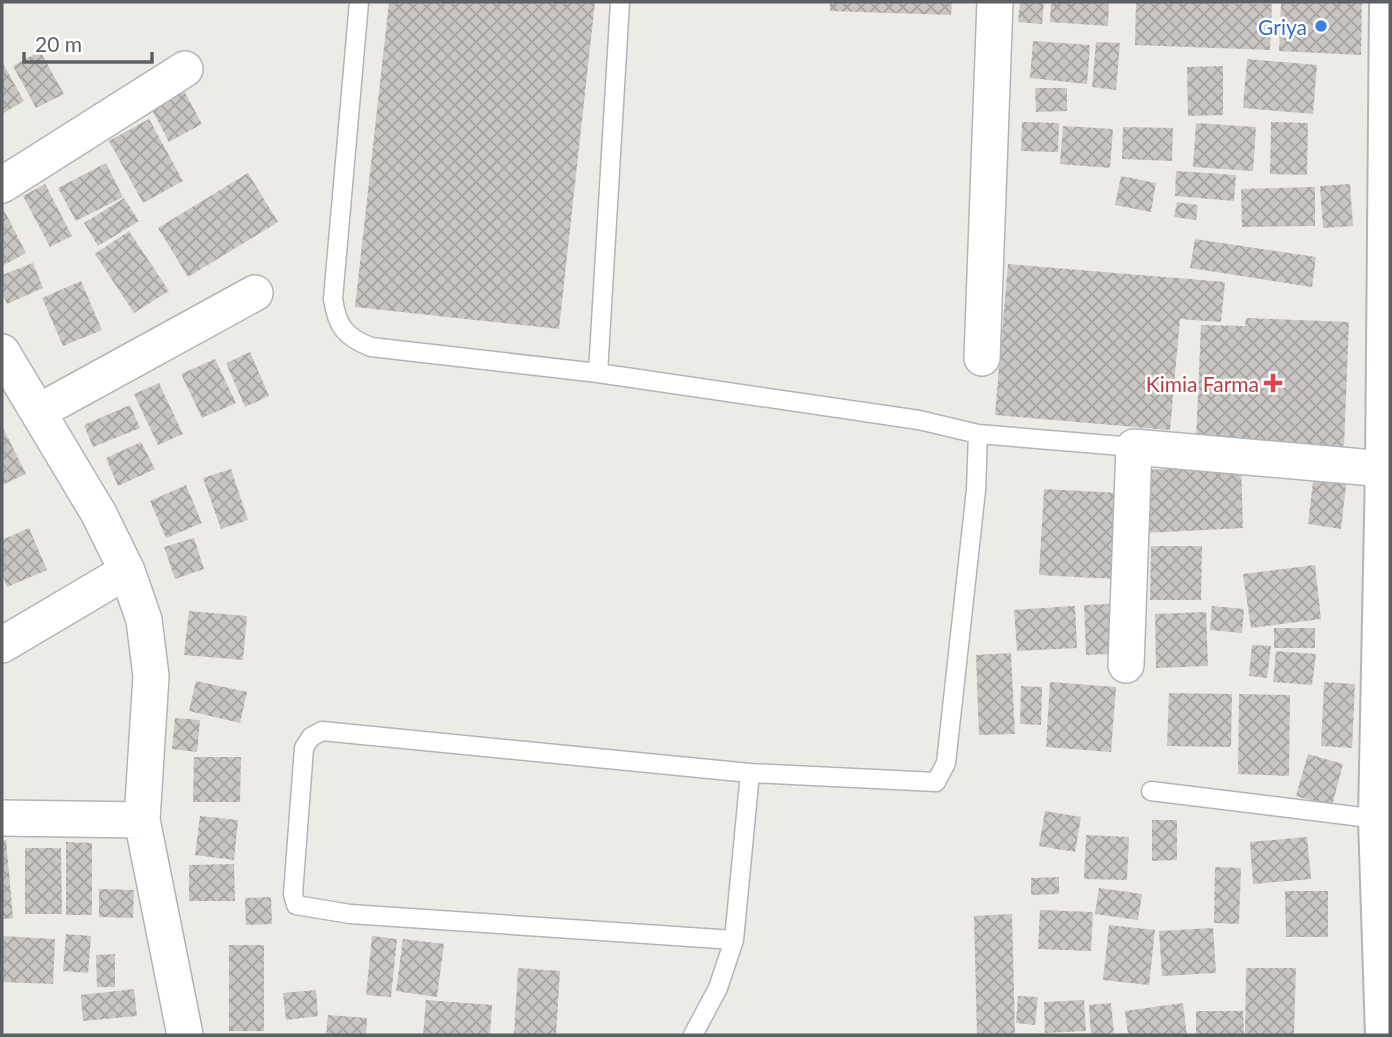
<svg xmlns="http://www.w3.org/2000/svg" width="1392" height="1037" font-family="Lato,sans-serif">
	<style>
		.building { fill: url(#building-cross-hatch) }
		.lines { fill: none; stroke-linecap: round; stroke-linejoin: round }
		.lane-casing { stroke: #b2b5b8; stroke-width: 21 }
		.street-casing { stroke: #b2b5b8; stroke-width: 38 }
		.secondary-casing { stroke: #b1b4b8; stroke-width: 42 }
		.lane { stroke: #fff; stroke-width: 18 }
		.street { stroke: #fff; stroke-width: 35 }
		.secondary { stroke: #fff; stroke-width: 38 }
		.shop-dot { fill: #3f7fe0; stroke: #fff; stroke-width: 2.5 }
		.health-dot { fill: #e0444e; stroke: #fff; stroke-width: 2.5 }
		.labels { text-anchor: middle; dominant-baseline: central; stroke-width: 5; stroke-linejoin: round; paint-order: stroke }
		.shop-label { font-size: 21px; fill: #366cbe; stroke: #fff; text-anchor: end }
		.health-label { font-size: 21px; fill: #be3a42; stroke: #fff; text-anchor: end }
	</style>
	<defs>
		<pattern id="building-cross-hatch" width="8" height="8" patternUnits="userSpaceOnUse" patternTransform="scale(1.75)"><rect width="8" height="8" fill="#c9c5c2"/><path d="M0 0l8 8M0 8l8-8" fill="none" stroke="#a6a3a1"/></pattern>
	</defs>
	<rect width="100%" height="100%" fill="#edebe5"/>
	<!-- building -->
	<path class="building" d="M 389,2 L 595,2 L 559,329 L 355,307 Z
		M 830,2 L 952,2 L 951,15 L 830,11 Z
		M 1020,2 L 1044,2 L 1042,24 L 1018,22 Z
		M 1051,2 L 1109,2 L 1108,26 L 1050,22 Z
		M 1136,2 L 1272,4 L 1270,50 L 1135,45 Z
		M 1281,2 L 1362,2 L 1361,55 L 1279,51 Z
		M 1033,41 L 1090,45 L 1087,84 L 1030,78 Z
		M 1096,42 L 1120,43 L 1116,90 L 1092,87 Z
		M 40,51 L 64,94 L 36,108 L 13,66 Z
		M 1247,59 L 1317,65 L 1313,114 L 1243,108 Z
		M 2,62 L 24,101 L 2,114 Z
		M 1223,66 L 1223,115 L 1188,116 L 1187,67 Z
		M 1035,88 L 1067,88 L 1067,111 L 1036,112 Z
		M 183,89 L 202,124 L 169,142 L 150,106 Z
		M 149,119 L 183,181 L 143,203 L 109,141 Z
		M 1022,122 L 1059,123 L 1058,152 L 1021,151 Z
		M 1271,122 L 1308,123 L 1307,175 L 1270,174 Z
		M 1196,123 L 1256,127 L 1253,171 L 1193,167 Z
		M 1063,126 L 1113,129 L 1110,168 L 1060,164 Z
		M 1123,127 L 1173,128 L 1172,161 L 1122,159 Z
		M 106,163 L 123,197 L 76,221 L 58,188 Z
		M 1176,171 L 1236,175 L 1234,201 L 1175,196 Z
		M 248,173 L 278,222 L 188,277 L 158,228 Z
		M 1121,176 L 1156,183 L 1151,212 L 1115,205 Z
		M 45,184 L 72,236 L 50,247 L 23,196 Z
		M 1350,184 L 1353,226 L 1323,228 L 1320,186 Z
		M 1315,187 L 1315,226 L 1242,227 L 1241,189 Z
		M 124,198 L 139,221 L 98,246 L 84,223 Z
		M 1177,202 L 1198,205 L 1196,220 L 1174,217 Z
		M 4,210 L 26,253 L 2,266 L 2,211 Z
		M 129,231 L 169,291 L 134,313 L 95,254 Z
		M 1195,239 L 1316,257 L 1312,287 L 1190,268 Z
		M 33,263 L 43,288 L 7,304 L 2,292 L 2,275 Z
		M 1008,264 L 1225,282 L 1221,322 L 1180,319 L 1170,430 L 995,415 Z
		M 81,281 L 102,330 L 63,346 L 42,298 Z
		M 1246,318 L 1349,322 L 1344,446 L 1196,440 L 1201,325 L 1245,326 Z
		M 250,352 L 269,396 L 245,407 L 226,363 Z
		M 215,359 L 236,403 L 202,418 L 181,374 Z
		M 159,383 L 183,434 L 158,445 L 134,394 Z
		M 130,405 L 140,428 L 93,447 L 84,425 Z
		M 2,426 L 26,474 L 2,485 Z
		M 141,442 L 155,469 L 118,486 L 106,458 Z
		M 1315,465 L 1348,468 L 1341,529 L 1308,524 Z
		M 1241,466 L 1243,528 L 1145,533 L 1143,470 Z
		M 231,469 L 248,520 L 221,529 L 203,478 Z
		M 186,485 L 202,523 L 166,538 L 150,501 Z
		M 1044,489 L 1119,493 L 1115,579 L 1039,575 Z
		M 29,528 L 47,570 L 7,587 L 2,573 L 2,540 Z
		M 194,538 L 204,569 L 175,579 L 164,547 Z
		M 1151,546 L 1202,546 L 1201,600 L 1150,600 Z
		M 1315,565 L 1321,619 L 1251,628 L 1243,574 Z
		M 1109,604 L 1110,654 L 1086,655 L 1084,605 Z
		M 1075,606 L 1077,648 L 1017,651 L 1014,610 Z
		M 1212,606 L 1244,609 L 1242,633 L 1210,630 Z
		M 189,611 L 247,616 L 243,660 L 184,655 Z
		M 1206,612 L 1208,666 L 1156,668 L 1155,614 Z
		M 1274,628 L 1315,628 L 1315,648 L 1274,648 Z
		M 1252,645 L 1271,646 L 1267,678 L 1249,676 Z
		M 1276,651 L 1316,654 L 1312,685 L 1273,682 Z
		M 1011,653 L 1015,734 L 979,735 L 976,655 Z
		M 196,681 L 247,692 L 240,723 L 189,711 Z
		M 1050,682 L 1116,687 L 1111,752 L 1046,747 Z
		M 1324,682 L 1355,684 L 1352,748 L 1321,746 Z
		M 1021,686 L 1042,687 L 1041,725 L 1020,724 Z
		M 1169,693 L 1232,694 L 1231,747 L 1167,746 Z
		M 1239,694 L 1290,695 L 1289,776 L 1238,774 Z
		M 175,718 L 200,720 L 197,752 L 172,749 Z
		M 1308,754 L 1343,764 L 1332,806 L 1296,796 Z
		M 194,757 L 241,757 L 240,802 L 193,802 Z
		M 1045,811 L 1081,817 L 1075,852 L 1039,846 Z
		M 200,816 L 238,820 L 234,860 L 195,855 Z
		M 1152,820 L 1177,820 L 1177,860 L 1152,861 Z
		M 1086,835 L 1129,837 L 1127,880 L 1084,879 Z
		M 1307,837 L 1311,879 L 1253,884 L 1250,842 Z
		M 6,840 L 13,918 L 2,919 L 2,841 Z
		M 66,842 L 92,843 L 92,915 L 66,915 Z
		M 25,848 L 61,848 L 62,914 L 25,914 Z
		M 234,864 L 235,901 L 189,901 L 189,865 Z
		M 1215,867 L 1241,868 L 1239,924 L 1214,923 Z
		M 1059,877 L 1059,894 L 1031,895 L 1031,878 Z
		M 1099,888 L 1142,894 L 1138,920 L 1095,914 Z
		M 99,889 L 134,890 L 133,918 L 99,917 Z
		M 1285,891 L 1328,891 L 1328,937 L 1286,937 Z
		M 271,897 L 272,924 L 246,925 L 245,898 Z
		M 1040,910 L 1093,912 L 1091,951 L 1038,949 Z
		M 1012,914 L 1015,1035 L 977,1035 L 974,916 Z
		M 1109,925 L 1155,930 L 1149,985 L 1103,980 Z
		M 1213,928 L 1216,973 L 1162,976 L 1159,931 Z
		M 66,934 L 91,936 L 88,973 L 63,971 Z
		M 2,936 L 55,939 L 53,984 L 2,982 Z
		M 372,936 L 397,939 L 391,997 L 366,995 Z
		M 403,939 L 444,944 L 437,997 L 396,991 Z
		M 229,945 L 264,945 L 264,1031 L 229,1031 Z
		M 115,954 L 115,987 L 97,987 L 96,955 Z
		M 518,968 L 560,971 L 556,1035 L 514,1035 Z
		M 1246,968 L 1296,968 L 1294,1035 L 1245,1035 Z
		M 134,989 L 137,1016 L 83,1021 L 81,995 Z
		M 316,990 L 318,1016 L 286,1020 L 283,993 Z
		M 1018,996 L 1038,997 L 1035,1025 L 1016,1023 Z
		M 426,1000 L 492,1005 L 490,1035 L 423,1035 Z
		M 1084,1000 L 1086,1031 L 1045,1033 L 1044,1002 Z
		M 1111,1003 L 1114,1033 L 1091,1035 L 1089,1005 Z
		M 1183,1003 L 1187,1035 L 1128,1035 L 1125,1011 Z
		M 1196,1011 L 1243,1011 L 1244,1035 L 1196,1035 Z
		M 328,1015 L 367,1018 L 366,1035 L 326,1035 Z"/>
	<g class="lines">
		<defs>
			<path id="lane" d="M 359,2 L 333,299 C 337,326 345,337 371,347 L 598,373 L 919,420 L 978,434
				M 598,373 L 620,2
				M 1151,791 L 1378,819
				M 734,940 L 350,914 L 296,905 L 293,894 L 304,748 L 311,737 L 322,731 L 750,773 L 936,782 L 946,763 L 976,490 L 978,434 L 1134,447
				M 693,1035 L 718,988 L 734,940 L 750,773"/>
			<path id="street" d="M 2,185 L 185,69
				M 2,352 L 99,514 L 127,571 L 144,620 L 151,676 L 142,820 L 185,1035
				M 982,358 L 995,2
				M 38,412 L 255,293
				M 2,645 L 127,571
				M 1126,665 L 1134,447 L 1385,469
				M 2,818 L 142,820"/>
			<path id="secondary" d="M 1385,1035 L 1378,819 L 1385,469 L 1389,2"/>
		</defs>
		<!-- lane casing -->
		<use href="#lane" class="lane-casing"/>
		<!-- street casing -->
		<use href="#street" class="street-casing"/>
		<!-- secondary casing -->
		<use href="#secondary" class="secondary-casing"/>
		<!-- lane -->
		<use href="#lane" class="lane"/>
		<!-- street -->
		<use href="#street" class="street"/>
		<!-- secondary -->
		<use href="#secondary" class="secondary"/>
	</g>
	<!-- markers -->
	<circle class="shop-dot" cx="1321" cy="26" r="7"/>
	<path class="health-dot" d="M1269.5 372.5h7v7h7v7h-7v7h-7v-7h-7v-7h7z"/>
	<g class="labels">
		<!-- shop labels -->
		<g class="shop-label">
			<text x="1307" y="26">Griya</text>
		</g>
		<!-- health labels -->
		<g class="health-label">
			<text x="1259" y="383">Kimia Farma</text>
		</g>
	</g>
	<!-- border -->
	<rect width="1392" height="1037" fill="none" stroke="#5d6063" stroke-width="7"/>
	<!-- scale -->
	<path d="M24 52v10h128v-10" fill="none" stroke="#5d6063" stroke-width="3.5"/>
	<text x="35" y="52" font-size="21" fill="#5d6063" stroke="#ffffff" stroke-width="5" paint-order="stroke">20 m</text>
</svg>
